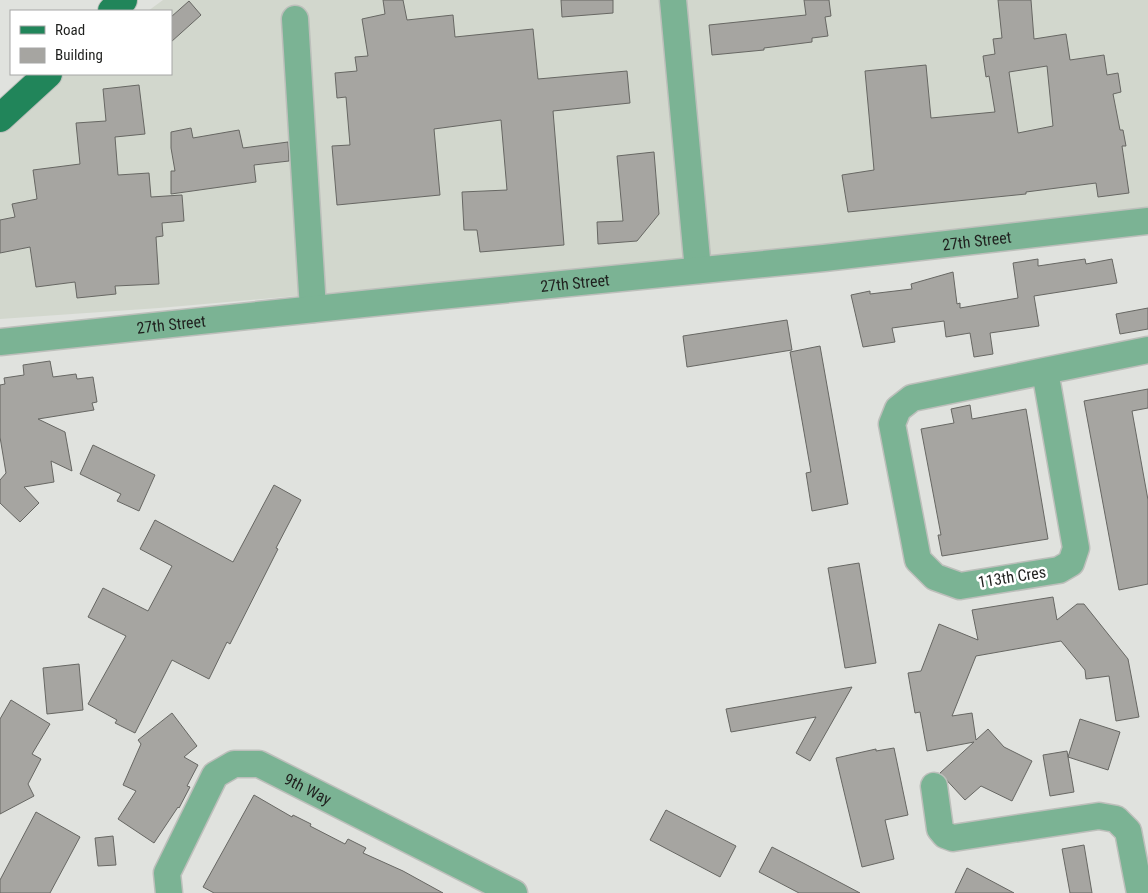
<svg xmlns="http://www.w3.org/2000/svg" width="1148" height="893" font-family="'Roboto Condensed',sans-serif">
	<style>
		.built { fill: #d2d7cd }
		.building { fill: #a6a5a1; stroke: #676763; fill-rule: evenodd }
		.lines { fill: none; stroke-linecap: round; stroke-linejoin: round }
		.minor-casing { stroke: #bdbfbb; stroke-width: 29 }
		.major-casing { stroke: #bdbfbb; stroke-width: 30 }
		.minor { stroke: #7bb394; stroke-width: 26 }
		.major { stroke: #21855a; stroke-width: 28 }
		.labels { text-anchor: middle; dominant-baseline: central; stroke-width: 5; stroke-linejoin: round; paint-order: stroke }
		.street-label { font-size: 16px; fill: #1f201e; stroke: #fff }
	</style>
	<rect width="100%" height="100%" fill="#e0e2de"/>
	<!-- built -->
	<path class="built" d="M 163,0 L 1148,0 L 1148,211 L 876,245 L 159,308 L 0,319 L 0,122 L 64,74 L 171,74 L 171,11 L 148,11 Z"/>
	<!-- building -->
	<path class="building" d="M 383,0 L 403,0 L 407,20 L 453,15 L 455,37 L 533,29 L 538,79 L 627,71 L 630,103 L 553,111 L 564,245 L 480,252 L 477,230 L 464,230 L 462,192 L 507,190 L 501,120 L 434,129 L 440,195 L 337,205 L 332,146 L 350,145 L 346,97 L 337,98 L 335,73 L 357,71 L 355,57 L 368,56 L 362,19 L 385,14 Z
		M 561,0 L 613,0 L 613,13 L 562,17 Z
		M 804,0 L 829,0 L 831,16 L 825,17 L 828,36 L 812,38 L 812,42 L 764,48 L 764,50 L 712,55 L 709,25 L 806,15 Z
		M 998,0 L 1031,0 L 1034,39 L 1066,34 L 1070,60 L 1104,55 L 1107,75 L 1118,73 L 1121,92 L 1113,94 L 1120,130 L 1123,130 L 1126,146 L 1122,146 L 1129,193 L 1098,197 L 1096,183 L 1026,192 L 1026,194 L 848,212 L 842,175 L 874,170 L 865,71 L 926,65 L 931,118 L 995,112 L 989,76 L 986,77 L 983,56 L 995,54 L 993,39 L 1002,38 ZM 1047,66 L 1053,126 L 1018,133 L 1009,72 Z
		M 189,1 L 201,15 L 171,42 L 171,17 Z
		M 139,85 L 145,134 L 115,137 L 118,175 L 149,173 L 151,197 L 182,195 L 184,221 L 162,223 L 163,236 L 156,237 L 159,284 L 115,286 L 116,294 L 77,298 L 75,282 L 36,287 L 30,247 L 0,253 L 0,220 L 15,217 L 12,204 L 37,199 L 33,170 L 80,164 L 76,123 L 106,121 L 103,89 Z
		M 191,128 L 193,138 L 239,130 L 243,148 L 288,142 L 289,161 L 254,165 L 256,182 L 171,194 L 171,171 L 175,171 L 171,148 L 171,132 Z
		M 654,152 L 659,214 L 637,241 L 598,244 L 597,222 L 623,221 L 617,156 Z
		M 1038,259 L 1038,266 L 1085,259 L 1086,264 L 1112,259 L 1117,283 L 1034,296 L 1039,326 L 990,333 L 993,354 L 974,357 L 970,333 L 946,337 L 944,321 L 892,328 L 895,342 L 863,347 L 851,295 L 870,291 L 870,294 L 912,289 L 911,284 L 953,272 L 957,304 L 960,303 L 960,308 L 1018,298 L 1013,263 Z
		M 1148,308 L 1148,329 L 1120,334 L 1116,314 Z
		M 787,320 L 792,350 L 687,367 L 683,336 Z
		M 820,346 L 848,504 L 812,511 L 806,473 L 811,472 L 790,352 Z
		M 50,361 L 53,377 L 76,374 L 77,379 L 93,377 L 97,402 L 92,403 L 94,410 L 38,419 L 65,432 L 72,471 L 51,461 L 54,482 L 24,487 L 39,503 L 20,522 L 0,503 L 0,480 L 6,473 L 0,437 L 0,385 L 5,384 L 4,378 L 24,375 L 23,365 Z
		M 1148,389 L 1148,408 L 1132,411 L 1148,500 L 1148,584 L 1119,590 L 1084,401 Z
		M 970,405 L 972,419 L 1026,409 L 1048,539 L 942,556 L 938,535 L 941,535 L 921,429 L 954,423 L 951,409 Z
		M 93,445 L 155,475 L 139,511 L 117,501 L 121,494 L 80,474 Z
		M 274,485 L 301,500 L 276,548 L 278,549 L 230,644 L 227,642 L 209,679 L 172,660 L 135,733 L 115,723 L 117,720 L 88,704 L 126,636 L 88,617 L 103,588 L 148,611 L 172,566 L 140,549 L 155,520 L 233,562 Z
		M 859,563 L 876,663 L 845,668 L 828,568 Z
		M 1053,597 L 1057,620 L 1077,604 L 1084,604 L 1128,659 L 1139,717 L 1116,721 L 1109,676 L 1086,679 L 1085,670 L 1061,641 L 976,656 L 952,716 L 972,713 L 976,740 L 988,729 L 1004,747 L 1032,761 L 1012,801 L 981,786 L 965,800 L 940,773 L 974,742 L 927,751 L 920,712 L 915,713 L 908,673 L 921,671 L 939,624 L 978,640 L 972,610 Z
		M 79,664 L 83,710 L 47,714 L 43,668 Z
		M 852,687 L 810,761 L 796,753 L 816,717 L 731,732 L 726,709 Z
		M 11,700 L 50,724 L 32,754 L 41,759 L 28,784 L 34,796 L 0,814 L 0,719 Z
		M 172,713 L 197,746 L 184,757 L 198,765 L 187,786 L 190,787 L 179,808 L 178,807 L 154,843 L 118,819 L 136,791 L 123,785 L 141,744 L 138,740 Z
		M 1080,719 L 1120,732 L 1108,770 L 1068,757 Z
		M 894,748 L 908,815 L 885,820 L 894,859 L 862,867 L 836,758 L 876,749 L 876,751 Z
		M 1067,751 L 1074,792 L 1050,796 L 1043,755 Z
		M 254,795 L 292,817 L 293,815 L 311,824 L 310,826 L 345,844 L 348,839 L 366,848 L 363,853 L 403,871 L 443,893 L 214,893 L 203,887 Z
		M 666,810 L 736,846 L 720,877 L 650,840 Z
		M 36,812 L 80,837 L 50,893 L 0,893 L 0,880 Z
		M 113,836 L 116,865 L 98,866 L 95,838 Z
		M 1084,845 L 1092,893 L 1070,893 L 1062,849 Z
		M 772,847 L 805,864 L 860,893 L 799,893 L 759,872 Z
		M 967,868 L 1014,893 L 955,893 Z"/>
	<g class="lines">
		<defs>
			<g id="minor">
				<path d="M 673,0 L 698,270"/>
				<path d="M 295,19 L 313,309"/>
				<path id="s1" d="M 0,342 L 430,297 L 824,258 L 1148,221"/>
				<path d="M 1045,371 L 1076,548 L 1071,563 L 1059,570 L 960,586 L 935,577 L 918,560 L 892,424 L 898,409 L 912,398 L 1148,350"/>
				<path d="M 934,786 L 940,829 L 945,835 L 953,838 L 1099,816 L 1116,819 L 1128,831 L 1140,893"/>
				<path id="s2" d="M 169,893 L 167,873 L 215,775 L 234,764 L 259,764 L 514,893"/>
			</g>
			<path id="major" d="M 112,11 L 123,0
				M 0,118 L 48,74"/>
		</defs>
		<!-- minor casing -->
		<use href="#minor" class="minor-casing"/>
		<!-- major casing -->
		<use href="#major" class="major-casing"/>
		<!-- minor -->
		<use href="#minor" class="minor"/>
		<!-- major -->
		<use href="#major" class="major"/>
	</g>
	<g class="labels">
		<!-- street labels -->
		<g class="street-label">
			<text stroke="none"><textPath href="#s1" startOffset="982">27th Street</textPath></text>
			<text stroke="none"><textPath href="#s1" startOffset="578">27th Street</textPath></text>
			<text stroke="none"><textPath href="#s1" startOffset="172">27th Street</textPath></text>
			<text transform="translate(1012 577) rotate(-9)">113th Cres</text>
			<text stroke="none"><textPath href="#s2" startOffset="231">9th Way</textPath></text>
		</g>
	</g>
	<!-- legend -->
	<rect x="10" y="10" width="162" height="65" fill="#ffffff" stroke="#a5a6a5"/>
	<rect x="20" y="26" width="25" height="8" fill="#21855a" stroke="#a5a6a5"/>
	<text x="55" y="35" font-size="15" fill="#1f201e">Road</text>
	<rect x="20" y="48" width="25" height="15" fill="#a6a5a1" stroke="#a5a6a5"/>
	<text x="55" y="60" font-size="15" fill="#1f201e">Building</text>
</svg>
